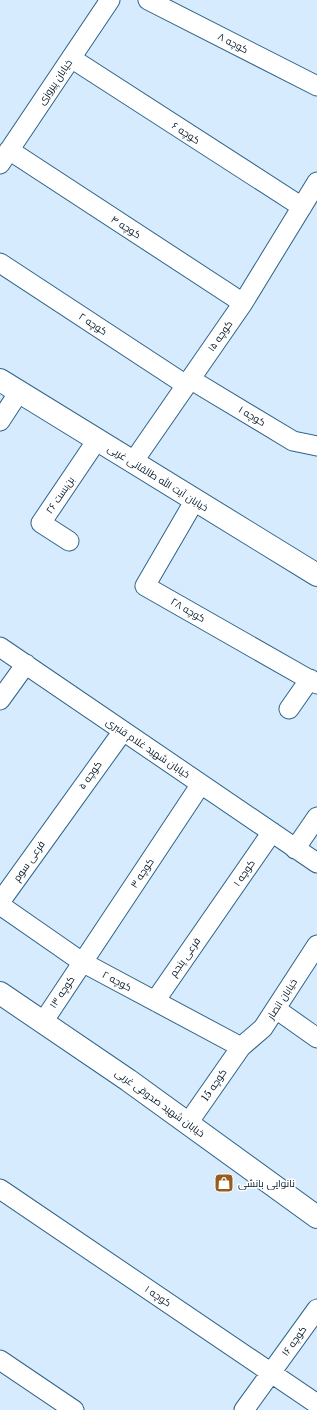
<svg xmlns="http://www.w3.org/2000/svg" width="317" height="1410" font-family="'Libre Baskerville',Cairo,serif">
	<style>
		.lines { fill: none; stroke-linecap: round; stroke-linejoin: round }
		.street-casing { stroke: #2f6389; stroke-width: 21 }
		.secondary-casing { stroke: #2f6389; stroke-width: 24 }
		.street { stroke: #fff; stroke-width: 19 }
		.secondary { stroke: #fff; stroke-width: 22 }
		.labels { text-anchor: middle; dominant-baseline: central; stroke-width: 3; stroke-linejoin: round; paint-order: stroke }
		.street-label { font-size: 10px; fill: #041929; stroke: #fff }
		.poi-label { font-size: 10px; fill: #041929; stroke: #fff; text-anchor: start }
	</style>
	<rect width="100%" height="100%" fill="#d6ebfd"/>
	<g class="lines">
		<defs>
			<path id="street" d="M 148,0 L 317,86
				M 71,58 L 302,207
				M 9,150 L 243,303
				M 0,164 L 110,0
				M 0,263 L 186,385
				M 190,379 L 293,441 L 317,446
				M 0,421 L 19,392
				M 133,462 L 243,303 L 317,182
				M 195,500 L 145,586 L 317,684
				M 69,541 L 41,523 L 97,440
				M 0,647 L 317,863
				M 0,700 L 26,664
				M 289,709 L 310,679
				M 295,849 L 317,817
				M 0,902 L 123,731
				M 0,905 L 82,962 L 241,1047
				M 155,1001 L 272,832
				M 276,1009 L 317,1038
				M 43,1022 L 201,784
				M 188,1123 L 241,1047 L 263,1028 L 317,945
				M 0,1189 L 317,1404
				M 0,1360 L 74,1410
				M 244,1410 L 317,1309"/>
			<path id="secondary" d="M 0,380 L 317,575
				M 0,993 L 128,1080 L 317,1217"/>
		</defs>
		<!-- street casing -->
		<use href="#street" class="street-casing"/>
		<!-- secondary casing -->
		<use href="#secondary" class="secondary-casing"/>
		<!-- street -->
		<use href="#street" class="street"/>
		<!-- secondary -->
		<use href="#secondary" class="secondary"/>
	</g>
	<!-- icons -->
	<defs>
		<symbol id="shop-square" viewBox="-11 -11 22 22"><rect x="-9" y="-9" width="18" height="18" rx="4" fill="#985c1d" stroke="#fff"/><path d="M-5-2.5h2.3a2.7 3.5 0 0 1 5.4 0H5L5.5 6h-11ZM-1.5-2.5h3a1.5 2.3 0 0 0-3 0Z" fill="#fff"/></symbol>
	</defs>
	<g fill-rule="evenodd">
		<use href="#shop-square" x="213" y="1172" width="22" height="22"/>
	</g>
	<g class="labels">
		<!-- street labels -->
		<g class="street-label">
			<text transform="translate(233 43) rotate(27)">کوچه ۸</text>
			<text transform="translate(55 82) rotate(-56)">خیابان پیروزی</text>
			<text transform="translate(186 133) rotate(33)">کوچه ۶</text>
			<text transform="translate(126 227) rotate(33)">کوچه ۴</text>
			<text transform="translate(93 324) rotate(33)">کوچه ۲</text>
			<text transform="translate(220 336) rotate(-55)">کوچه ۱۵</text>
			<text transform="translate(252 416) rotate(31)">کوچه ۱</text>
			<text transform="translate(158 478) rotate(32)">خیابان آیت الله طالقانی غربی</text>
			<text transform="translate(60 495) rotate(-56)">بن‌بست ۲۶</text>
			<text transform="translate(188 610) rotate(30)">کوچه ۲۸</text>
			<text transform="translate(148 748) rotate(34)">خیابان شهید غلام قنبری</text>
			<text transform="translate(90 775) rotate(-54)">کوچه ۵</text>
			<text transform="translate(29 861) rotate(-55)">فرعی سوم</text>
			<text transform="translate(142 873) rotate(-56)">کوچه ۳</text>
			<text transform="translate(244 873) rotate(-55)">کوچه ۱</text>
			<text transform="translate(185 957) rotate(-55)">فرعی پنجم</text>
			<text transform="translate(117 981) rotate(28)">کوچه ۲</text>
			<text transform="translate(62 992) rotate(-56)">کوچه ۱۳</text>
			<text transform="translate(282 999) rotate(-57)">خیابان انصار</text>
			<text transform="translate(214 1085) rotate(-56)">کوچه 15</text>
			<text transform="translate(160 1103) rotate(36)">خیابان شهید صدوقی غربی</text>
			<text transform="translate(158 1296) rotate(34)">کوچه ۱</text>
			<text transform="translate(294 1341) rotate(-54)">کوچه ۱۶</text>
		</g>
		<!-- poi labels -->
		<g class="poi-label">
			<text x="238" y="1183">نانوایی بانشی</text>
		</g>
	</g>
</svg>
